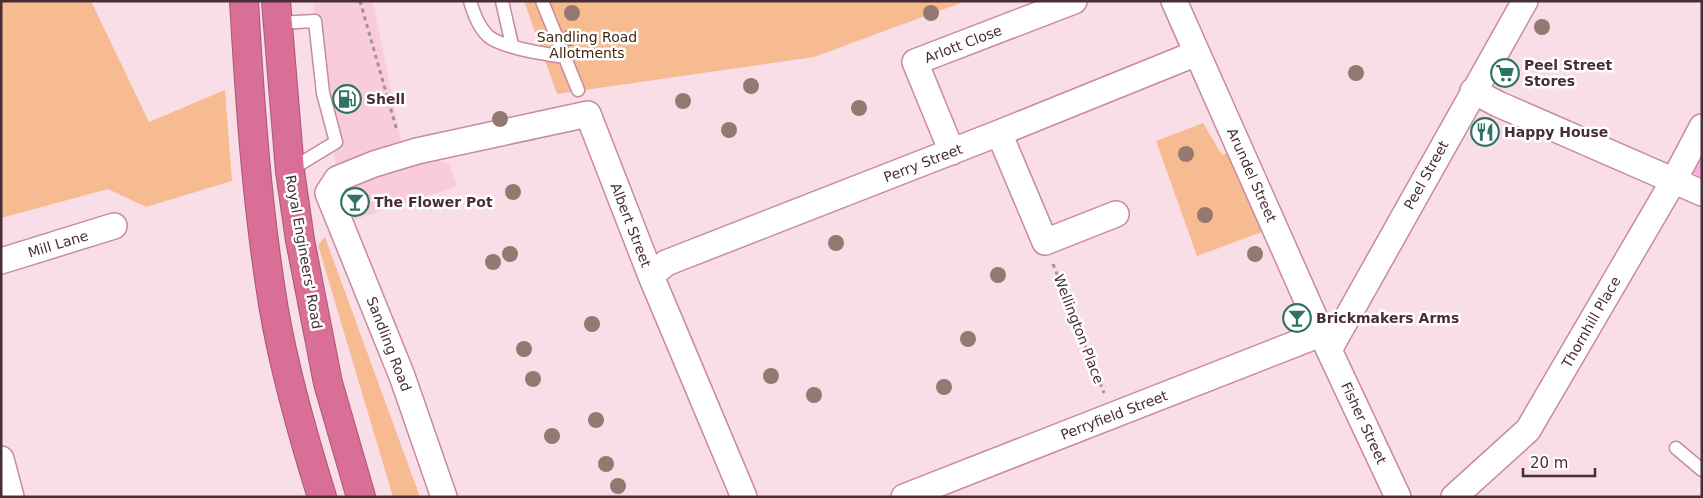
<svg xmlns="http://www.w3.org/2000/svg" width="1703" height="498" font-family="'DejaVu Sans',sans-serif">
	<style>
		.built { fill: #f9ccda }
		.green { fill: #f6bb91 }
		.building { fill: #f6aee2 }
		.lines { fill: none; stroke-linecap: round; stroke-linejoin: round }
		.lane-casing { stroke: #c78a9f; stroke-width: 15 }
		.street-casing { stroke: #c78a9f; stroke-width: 28 }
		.highway-casing { stroke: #a65875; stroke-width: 30 }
		.path { stroke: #a98f97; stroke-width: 3; stroke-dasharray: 4 4; stroke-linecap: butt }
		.lane { stroke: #fff; stroke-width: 12 }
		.street { stroke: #fff; stroke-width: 25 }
		.highway { stroke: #d96e97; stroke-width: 28 }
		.tree { fill: #957971 }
		.labels { text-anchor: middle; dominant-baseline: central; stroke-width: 5; stroke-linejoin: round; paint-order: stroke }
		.park-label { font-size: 14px; fill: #432711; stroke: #fff }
		.street-label { font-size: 14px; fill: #482f37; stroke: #fff }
		.poi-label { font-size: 14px; font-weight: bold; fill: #482f37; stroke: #fff; text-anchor: start }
	</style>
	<rect width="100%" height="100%" fill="#fadee7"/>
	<!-- built -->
	<path class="built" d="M 313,1 L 373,1 L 403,150 L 450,164 L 457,187 L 353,220 L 340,194 Z"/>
	<!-- green -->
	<path class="green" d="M 1,1 L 91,1 L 149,122 L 225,90 L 232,181 L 146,207 L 108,189 L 1,218 Z
		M 524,1 L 966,1 L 814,57 L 557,94 Z
		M 1203,123 L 1222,155 L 1229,151 L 1267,230 L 1197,256 L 1156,141 Z
		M 325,237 L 420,497 L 393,497 L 318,245 Z"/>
	<!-- building -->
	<path class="building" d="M 1702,149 L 1702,178 L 1690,171 Z"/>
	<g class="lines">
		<defs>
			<path id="lane" d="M 470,1 C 474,14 478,26 488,36 C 502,48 546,54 564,57
				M 502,1 L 512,45
				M 542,1 L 578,90
				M 277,23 L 315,21 L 323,93 L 336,142 L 290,170
				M 1676,448 L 1702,470"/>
			<path id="street" d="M 1174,1 L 1329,350 L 1398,497
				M 1473,91 L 1498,104 L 1702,193
				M 999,133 L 1045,242 L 1116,214
				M 952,152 L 915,62 L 1074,1
				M 1,261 L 114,226
				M 651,276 L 666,263 L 999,133 L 1197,53
				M 1329,350 L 1525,1
				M 1,459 L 11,497
				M 444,497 L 402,376 L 328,193 L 337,179 L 374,164 L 417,151 L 588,114 L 651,276 L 744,497
				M 904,497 L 1323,333
				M 1454,497 L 1528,430 L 1674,180 L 1702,127"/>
			<path id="highway" d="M 244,1 C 250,105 257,208 274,310 C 285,373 303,436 322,497
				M 276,1 L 290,171 L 300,240 L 328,383 L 361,497"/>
		</defs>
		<!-- lane casing -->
		<use href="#lane" class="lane-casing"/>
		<!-- street casing -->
		<use href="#street" class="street-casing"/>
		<!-- highway casing -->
		<use href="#highway" class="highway-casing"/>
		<!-- path -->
		<path class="path" d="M 360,1 L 397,131
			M 1053,264 L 1104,393"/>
		<!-- lane -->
		<use href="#lane" class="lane"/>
		<!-- street -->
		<use href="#street" class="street"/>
		<!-- highway -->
		<use href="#highway" class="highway"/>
	</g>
	<!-- trees -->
	<g class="tree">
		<circle cx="572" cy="13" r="8"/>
		<circle cx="931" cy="13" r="8"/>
		<circle cx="1542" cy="27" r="8"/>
		<circle cx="569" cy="38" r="8"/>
		<circle cx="1356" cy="73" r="8"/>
		<circle cx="751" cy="86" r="8"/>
		<circle cx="683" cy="101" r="8"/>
		<circle cx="859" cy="108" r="8"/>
		<circle cx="500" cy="119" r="8"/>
		<circle cx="729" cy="130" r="8"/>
		<circle cx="1186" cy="154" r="8"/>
		<circle cx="513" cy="192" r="8"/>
		<circle cx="1205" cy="215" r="8"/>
		<circle cx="836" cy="243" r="8"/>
		<circle cx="510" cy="254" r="8"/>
		<circle cx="1255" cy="254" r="8"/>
		<circle cx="493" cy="262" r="8"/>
		<circle cx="998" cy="275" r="8"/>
		<circle cx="592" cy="324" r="8"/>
		<circle cx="968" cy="339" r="8"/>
		<circle cx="524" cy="349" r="8"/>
		<circle cx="771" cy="376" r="8"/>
		<circle cx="533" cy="379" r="8"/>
		<circle cx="944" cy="387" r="8"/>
		<circle cx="814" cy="395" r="8"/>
		<circle cx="596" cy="420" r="8"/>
		<circle cx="552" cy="436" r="8"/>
		<circle cx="606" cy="464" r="8"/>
		<circle cx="618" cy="486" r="8"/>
	</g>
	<!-- icons -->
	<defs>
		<symbol id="supermarket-ring" viewBox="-11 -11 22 22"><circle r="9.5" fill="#fff" stroke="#307365" stroke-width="1.5"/><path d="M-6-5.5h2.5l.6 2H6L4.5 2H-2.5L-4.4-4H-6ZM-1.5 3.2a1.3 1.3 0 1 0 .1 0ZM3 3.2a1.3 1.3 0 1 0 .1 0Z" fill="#307365"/></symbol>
		<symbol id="fuel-ring" viewBox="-11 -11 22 22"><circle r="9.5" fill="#fff" stroke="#307365" stroke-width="1.5"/><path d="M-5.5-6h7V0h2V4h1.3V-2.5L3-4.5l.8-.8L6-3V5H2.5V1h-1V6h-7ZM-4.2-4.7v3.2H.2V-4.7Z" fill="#307365"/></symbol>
		<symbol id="restaurant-ring" viewBox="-11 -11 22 22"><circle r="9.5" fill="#fff" stroke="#307365" stroke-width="1.5"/><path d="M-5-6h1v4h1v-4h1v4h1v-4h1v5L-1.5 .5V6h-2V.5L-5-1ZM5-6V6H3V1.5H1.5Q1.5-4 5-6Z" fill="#307365"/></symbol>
		<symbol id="bar-ring" viewBox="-11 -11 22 22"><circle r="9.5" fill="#fff" stroke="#307365" stroke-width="1.5"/><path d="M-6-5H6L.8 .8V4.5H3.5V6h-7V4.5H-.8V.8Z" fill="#307365"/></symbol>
	</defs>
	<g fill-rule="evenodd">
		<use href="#supermarket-ring" x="1489" y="57" width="32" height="32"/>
		<use href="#fuel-ring" x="331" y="83" width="32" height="32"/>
		<use href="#restaurant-ring" x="1469" y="116" width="32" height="32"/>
		<use href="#bar-ring" x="339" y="186" width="32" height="32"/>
		<use href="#bar-ring" x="1281" y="302" width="32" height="32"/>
	</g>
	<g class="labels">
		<!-- park labels -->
		<g class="park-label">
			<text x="587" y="37">Sandling Road<tspan x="587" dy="16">Allotments</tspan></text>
		</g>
		<!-- street labels -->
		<g class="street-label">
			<text transform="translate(963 44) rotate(-21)">Arlott Close</text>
			<text transform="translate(923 163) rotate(-21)">Perry Street</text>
			<text transform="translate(1252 175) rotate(66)">Arundel Street</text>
			<text transform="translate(1426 175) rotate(-61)">Peel Street</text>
			<text transform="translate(631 225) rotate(69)">Albert Street</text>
			<text transform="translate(58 244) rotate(-17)">Mill Lane</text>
			<text transform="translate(304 252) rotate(80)">Royal Engineers' Road</text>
			<text transform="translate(1591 322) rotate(-60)">Thornhill Place</text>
			<text transform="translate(1079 329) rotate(69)">Wellington Place</text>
			<text transform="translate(389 344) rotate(69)">Sandling Road</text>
			<text transform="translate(1114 415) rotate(-21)">Perryfield Street</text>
			<text transform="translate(1364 423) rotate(65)">Fisher Street</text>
		</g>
		<!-- poi labels -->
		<g class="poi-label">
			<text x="1524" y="65">Peel Street<tspan x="1524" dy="16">Stores</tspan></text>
			<text x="366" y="99">Shell</text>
			<text x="1504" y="132">Happy House</text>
			<text x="374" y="202">The Flower Pot</text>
			<text x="1316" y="318">Brickmakers Arms</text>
		</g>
	</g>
	<!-- border -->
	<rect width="1703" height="498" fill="none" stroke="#482f37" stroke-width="5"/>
	<!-- scale -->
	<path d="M1523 468v8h72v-8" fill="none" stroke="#482f37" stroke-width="2.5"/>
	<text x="1530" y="468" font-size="15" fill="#482f37" stroke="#ffffff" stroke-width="4" paint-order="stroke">20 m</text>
</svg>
